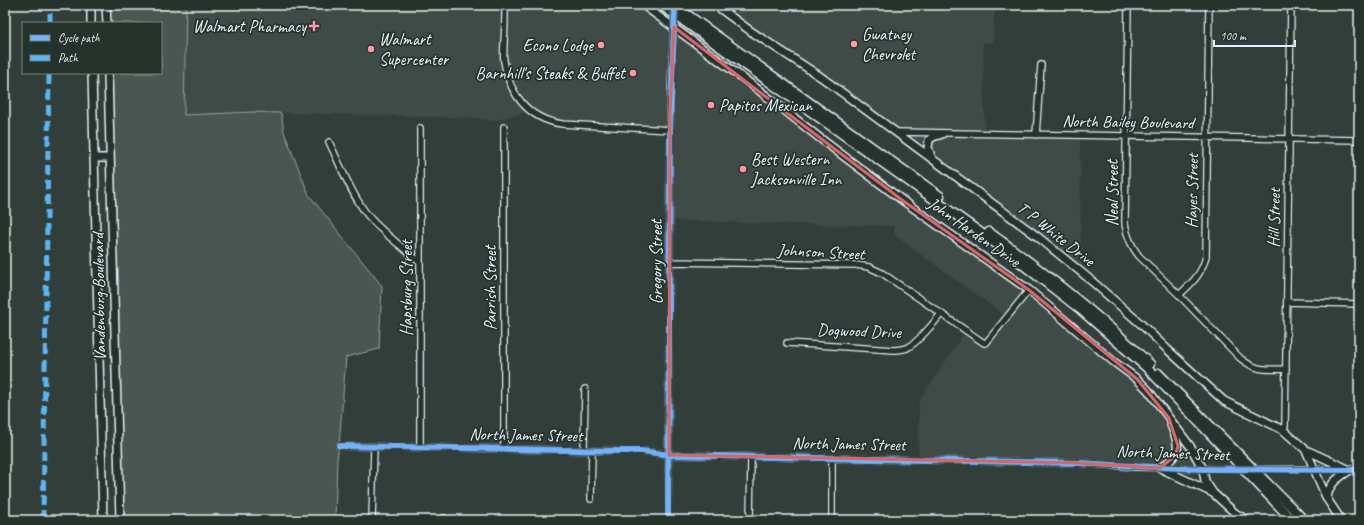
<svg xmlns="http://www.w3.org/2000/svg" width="1364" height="525" font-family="Caveat,sans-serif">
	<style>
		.built { fill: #3f4b46 }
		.green { fill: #495651; stroke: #98a4a4 }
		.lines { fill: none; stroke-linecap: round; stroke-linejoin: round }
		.minor-casing { stroke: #e8f1f8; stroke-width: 8 }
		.major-casing { stroke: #e8f1f8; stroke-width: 10 }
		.highway-casing { stroke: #e8f1f8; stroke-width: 11 }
		.minor { stroke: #26332d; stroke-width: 5.5 }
		.major { stroke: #26332d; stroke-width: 7 }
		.highway { stroke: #26332d; stroke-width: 8 }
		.minor-bridge-casing { stroke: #e8f1f8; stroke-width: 8; stroke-linecap: butt }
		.minor-bridge { stroke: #26332d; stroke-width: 5.5 }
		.quiet { stroke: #59b6f9; stroke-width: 5; stroke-dasharray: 10 5; stroke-linecap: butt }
		.cycleway-casing { stroke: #26332d; stroke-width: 8 }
		.cycleway { stroke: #73b2f8; stroke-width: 6 }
		.marked { fill: none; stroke: #db6466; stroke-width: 3; stroke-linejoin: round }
		.poi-dot { fill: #ff9aa2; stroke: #26332d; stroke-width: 1.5 }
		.labels { text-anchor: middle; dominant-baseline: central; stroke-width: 3.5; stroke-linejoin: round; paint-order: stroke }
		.poi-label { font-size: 17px; fill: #e8f1f8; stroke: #26332d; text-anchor: start }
		.street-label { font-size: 17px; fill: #e8f1f8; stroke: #26332d }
	</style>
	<rect width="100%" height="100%" fill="#323e39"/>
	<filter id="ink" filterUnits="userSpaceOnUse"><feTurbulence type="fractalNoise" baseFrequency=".025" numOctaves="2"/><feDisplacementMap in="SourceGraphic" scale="8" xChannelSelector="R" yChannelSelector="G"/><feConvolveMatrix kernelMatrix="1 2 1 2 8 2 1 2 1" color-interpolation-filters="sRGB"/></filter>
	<g filter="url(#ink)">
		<!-- built -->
		<path class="built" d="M 186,5 L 643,5 L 1010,276 L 1093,344 L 1146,394 L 1167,424 L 1178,437 L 1186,450 L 1203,469 L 918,460 L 919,401 L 965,332 L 984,343 L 1007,317 L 894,235 L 894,226 L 745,223 L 670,220 L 669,130 L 562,124 L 531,111 L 494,121 L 476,118 L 253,112 L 184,115 Z
			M 715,5 L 995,5 L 993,42 L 983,43 L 985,134 L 1080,135 L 1081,272 L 907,139 Z"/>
		<!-- green -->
		<path class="green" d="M 106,5 L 186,5 L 184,115 L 253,112 L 281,113 L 284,132 L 309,195 L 382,286 L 379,349 L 346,357 L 339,446 L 337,460 L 335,520 L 120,520 L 108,73 L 161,73 L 161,23 L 107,23 Z"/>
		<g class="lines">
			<defs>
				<path id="minor" d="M 505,5 C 505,17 505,30 504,42 C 504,48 503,55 504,61 C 509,94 528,119 562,124 L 670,130
					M 1128,5 L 1125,224 C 1127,236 1131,246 1139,256 L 1179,295 L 1240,358 C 1257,372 1266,369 1286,369
					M 896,132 L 1359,140
					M 1036,135 L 1041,65
					M 329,142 C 340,164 351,194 366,213 C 381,233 403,246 420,263
					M 670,262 L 856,265 L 869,267 L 882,273 L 984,343 L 986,343 L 1029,290
					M 1179,295 C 1192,283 1202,274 1206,256 L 1209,5
					M 1287,302 L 1359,304
					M 787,343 L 894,350 C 899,350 903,349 907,348 C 916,344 934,323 941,314
					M 1283,430 L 1285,426 L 1291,5
					M 339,446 L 624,451 L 642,451 L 669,455 L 1079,463 L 1135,467 L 1215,469
					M 420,447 L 420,128
					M 504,449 L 504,127
					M 584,449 L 585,389
					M 1301,469 L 1359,470
					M 591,499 L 592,450
					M 372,520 L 374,447
					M 444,520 L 444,518
					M 668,520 L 670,130 L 671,89
					M 750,520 L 751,457
					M 832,520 L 832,458"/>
				<path id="major" d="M 91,5 L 91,23
					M 106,5 L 107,23
					M 643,5 L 751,84 L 821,139 L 902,200 L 1029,290 L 1114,362 L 1137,379 L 1148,390 L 1190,446 L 1203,469 L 1205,481 L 1213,493 L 1235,513 L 1247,520
					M 715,5 L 752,32 L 821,77 L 1038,237 L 1087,277 L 1141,324 L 1168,350 L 1224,401 L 1283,430 L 1306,450 L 1327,499 L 1341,520
					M 92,73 L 103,520
					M 108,73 L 120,520
					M 94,158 L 110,158
					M 932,159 L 928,148 L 929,140 L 933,137 L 942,134
					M 1306,450 L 1350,470
					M 1160,468 C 1182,454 1180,446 1171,425
					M 1160,468 L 1213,493
					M 1327,498 C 1329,483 1338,478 1350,470"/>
				<path id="highway" d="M 661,5 L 991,240 L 1081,310 L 1148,369 L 1292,520
					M 674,5 L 940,196
					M 989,232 C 1046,273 1100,316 1150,364
					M 1158,373 L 1304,520"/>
			</defs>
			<!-- minor casing -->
			<use href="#minor" class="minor-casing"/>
			<!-- major casing -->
			<use href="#major" class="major-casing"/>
			<!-- highway casing -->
			<use href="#highway" class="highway-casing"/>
			<!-- minor -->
			<use href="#minor" class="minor"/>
			<!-- major -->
			<use href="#major" class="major"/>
			<!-- highway -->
			<use href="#highway" class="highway"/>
			<defs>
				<path id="minor-bridge" d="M 671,89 L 675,5
					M 1215,469 L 1301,469"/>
			</defs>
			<!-- minor-bridge casing -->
			<use href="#minor-bridge" class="minor-bridge-casing"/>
			<!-- minor-bridge -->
			<use href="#minor-bridge" class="minor-bridge"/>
			<!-- quiet -->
			<path class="quiet" d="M 50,23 L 50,5
				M 43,520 L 49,73"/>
			<defs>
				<path id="cycleway" d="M 339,446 L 624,451 L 642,451 L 669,455 L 1079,463 L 1113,465 L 1203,469 L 1359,470
					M 668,520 L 670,130 L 675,5"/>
			</defs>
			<!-- cycleway casing -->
			<use href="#cycleway" class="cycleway-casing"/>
			<!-- cycleway -->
			<use href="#cycleway" class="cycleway"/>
		</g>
	</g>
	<!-- marked area -->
	<path class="marked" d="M 674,27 L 902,200 L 1029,290 L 1137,379 L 1169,418 L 1178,446 L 1175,456 L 1160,468 L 1079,463 L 669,455 L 670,113 Z"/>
	<!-- markers -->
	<g class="poi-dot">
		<path d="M312 20h4v4h4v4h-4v4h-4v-4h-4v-4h4z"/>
		<circle cx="854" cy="44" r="4"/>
		<circle cx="601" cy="45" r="4"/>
		<circle cx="371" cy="49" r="4"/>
		<circle cx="633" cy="73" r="4"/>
		<circle cx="711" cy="105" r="4"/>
		<circle cx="743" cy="169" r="4"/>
	</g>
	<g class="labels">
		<!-- poi labels -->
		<g class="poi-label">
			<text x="306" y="26" text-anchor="end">Walmart Pharmacy</text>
			<text x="862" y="34">Gwatney<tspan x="862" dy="20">Chevrolet</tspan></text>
			<text x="379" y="39">Walmart<tspan x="379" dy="20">Supercenter</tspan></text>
			<text x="593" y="45" text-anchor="end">Econo Lodge</text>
			<text x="625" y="73" text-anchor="end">Barnhill's Steaks &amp; Buffet</text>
			<text x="719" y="105">Papitos Mexican</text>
			<text x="751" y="159">Best Western<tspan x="751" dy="20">Jacksonville Inn</tspan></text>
		</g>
		<!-- street labels -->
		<g class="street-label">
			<text transform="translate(1128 122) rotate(1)">North Bailey Boulevard</text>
			<text transform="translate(1192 191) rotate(-89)">Hayes Street</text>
			<text transform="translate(1112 193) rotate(-90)">Neal Street</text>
			<text transform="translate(1274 218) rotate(-89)">Hill Street</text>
			<text transform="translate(974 232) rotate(35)">John Harden Drive</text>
			<text transform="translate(1056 234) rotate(38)">T P White Drive</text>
			<text transform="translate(821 252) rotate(3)">Johnson Street</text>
			<text transform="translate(656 262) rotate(-90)">Gregory Street</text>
			<text transform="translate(406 288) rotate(-90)">Hapsburg Street</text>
			<text transform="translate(490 288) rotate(-90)">Parrish Street</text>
			<text transform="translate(99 297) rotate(-91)">Vandenburg Boulevard</text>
			<text transform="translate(859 331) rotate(2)">Dogwood Drive</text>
			<text transform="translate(526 435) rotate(1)">North James Street</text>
			<text transform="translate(849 444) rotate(1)">North James Street</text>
			<text transform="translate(1173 453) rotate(2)">North James Street</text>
		</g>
	</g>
	<!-- margin -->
	<rect width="1364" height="525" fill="none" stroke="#26332d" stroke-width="20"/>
	<rect x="10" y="10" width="1344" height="505" fill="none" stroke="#e8f1f8" stroke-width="1.5" filter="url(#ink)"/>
	<!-- legend -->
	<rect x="22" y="22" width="140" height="52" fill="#26332d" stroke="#747f7e"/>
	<rect x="30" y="35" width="20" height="6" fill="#73b2f8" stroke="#747f7e"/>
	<text x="58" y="42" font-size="12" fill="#e8f1f8">Cycle path</text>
	<rect x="30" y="55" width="20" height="6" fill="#59b6f9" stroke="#747f7e"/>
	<text x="58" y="62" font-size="12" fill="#e8f1f8">Path</text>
	<!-- scale -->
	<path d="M1214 40v6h81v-6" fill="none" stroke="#e8f1f8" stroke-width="2"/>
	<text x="1220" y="40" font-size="12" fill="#e8f1f8" stroke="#26332d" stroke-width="3" paint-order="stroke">100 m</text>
</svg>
